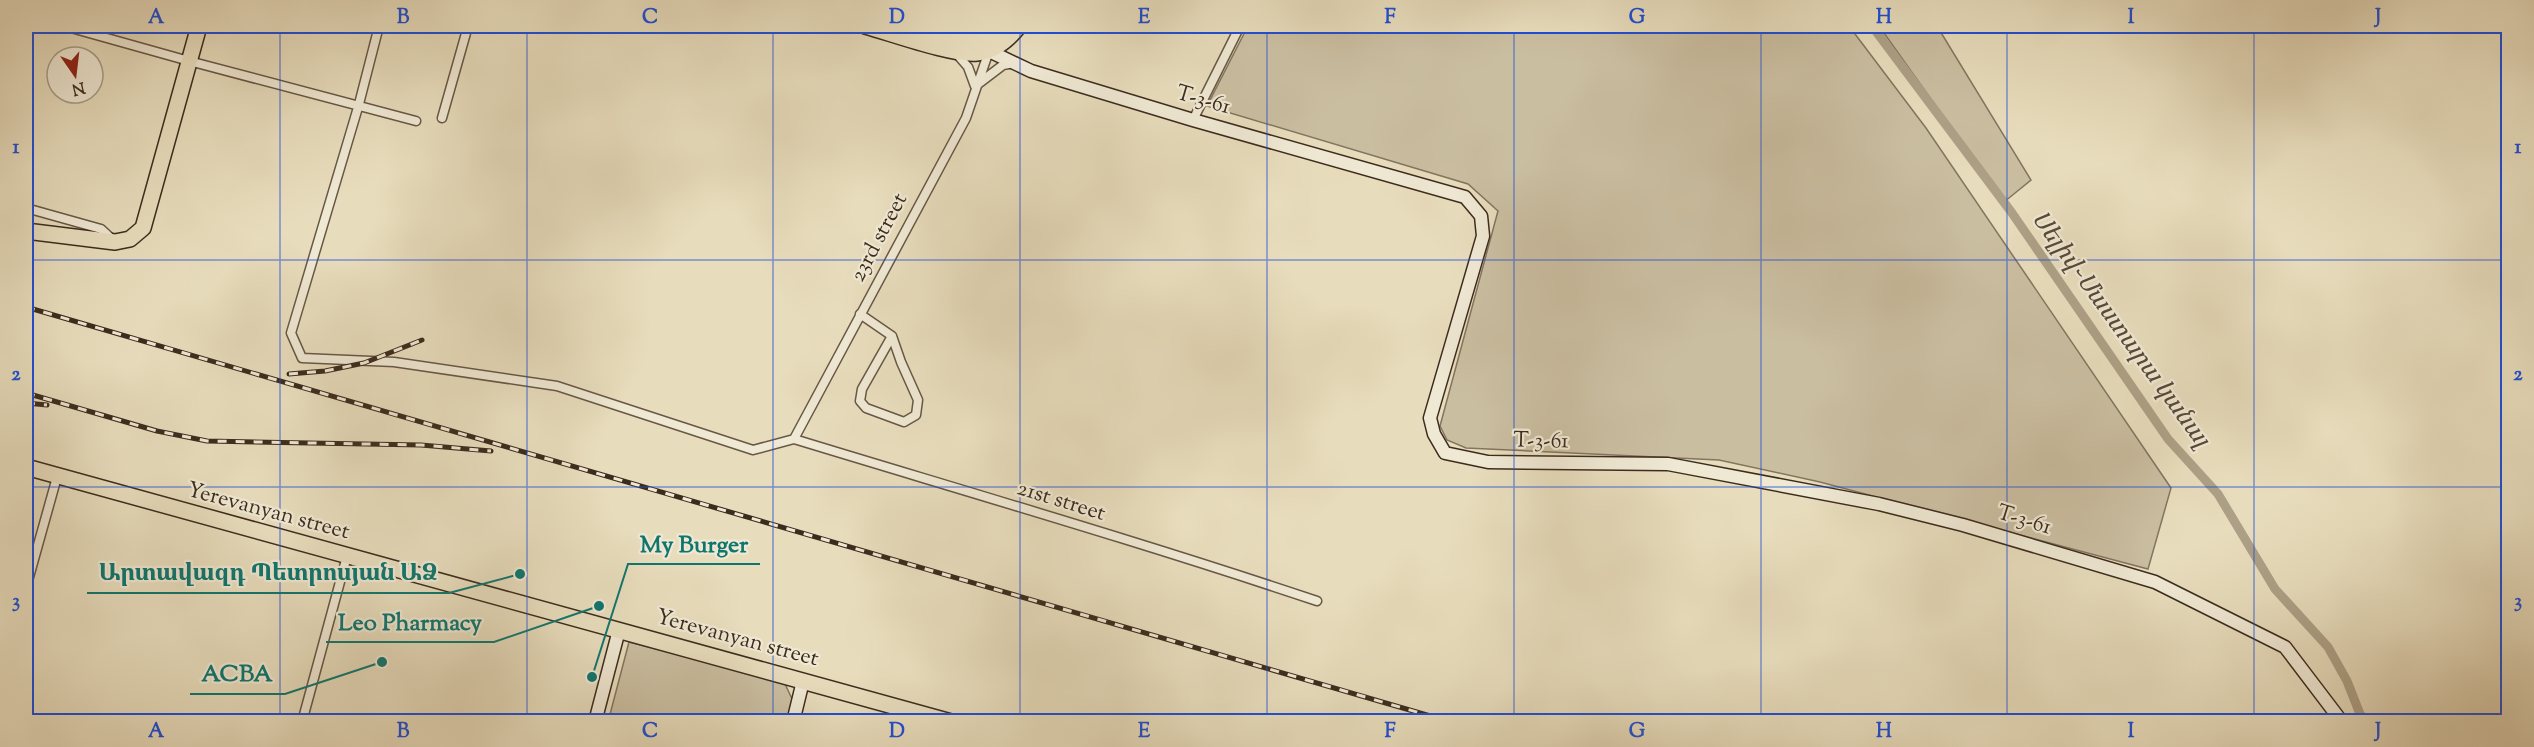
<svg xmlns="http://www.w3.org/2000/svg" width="2534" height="747" font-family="'Sorts Mill Goudy','Noto Serif Armenian',serif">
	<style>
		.green { fill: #cabea1; stroke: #837560; stroke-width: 1.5 }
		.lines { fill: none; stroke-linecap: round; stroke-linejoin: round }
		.canal { stroke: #ada086; stroke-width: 9 }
		.street-casing { stroke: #675846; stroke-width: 11 }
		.secondary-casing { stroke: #3c2c1e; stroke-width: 15 }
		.highway-casing { stroke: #3c2c1e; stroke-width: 18 }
		.street { stroke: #efe8d3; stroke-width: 8 }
		.secondary { stroke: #efe8d3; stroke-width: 12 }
		.highway { stroke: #e7dcbc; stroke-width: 15 }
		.rail-casing { stroke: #3c2c1e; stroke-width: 5 }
		.rail { stroke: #efe8d3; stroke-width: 3; stroke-dasharray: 9; stroke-linecap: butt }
		.grid { fill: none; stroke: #1d4ed8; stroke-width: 1.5; stroke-opacity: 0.55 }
		.labels { text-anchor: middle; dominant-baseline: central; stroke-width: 4.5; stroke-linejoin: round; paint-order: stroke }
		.street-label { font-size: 22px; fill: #3c2c1e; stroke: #efe8d3 }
		.water-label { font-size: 24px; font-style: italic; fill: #584938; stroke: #efe8d3 }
		.leader { fill: none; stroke: #0f766e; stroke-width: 2 }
		.callout-dot { fill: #0f766e; stroke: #efe8d3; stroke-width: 2 }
		.callout-label { font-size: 24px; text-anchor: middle; font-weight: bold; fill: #0f766e; stroke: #efe8d3; stroke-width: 4.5; stroke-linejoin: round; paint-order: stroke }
		.neatline { fill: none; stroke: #1d4ed8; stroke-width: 2 }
		.grid-label { font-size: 20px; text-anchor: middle; font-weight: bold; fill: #1d4ed8 }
	</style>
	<rect width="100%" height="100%" fill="#e7dcbc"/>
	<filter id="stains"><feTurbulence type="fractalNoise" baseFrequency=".00333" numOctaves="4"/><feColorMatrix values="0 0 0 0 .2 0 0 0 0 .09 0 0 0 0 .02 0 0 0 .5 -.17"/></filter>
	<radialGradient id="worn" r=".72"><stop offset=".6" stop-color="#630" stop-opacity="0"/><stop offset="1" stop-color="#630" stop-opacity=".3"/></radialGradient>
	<!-- green -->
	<path class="green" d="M 1248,26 L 1849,26 L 1926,128 L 2171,488 L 2148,569 L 1820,482 L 1719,460 L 1466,448 L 1447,440 L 1440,426 L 1498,211 L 1468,184 L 1207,106 Z
		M 1879,26 L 1937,26 L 2031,180 L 2004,202 Z
		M 629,642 L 784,682 L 794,703 L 789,721 L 608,722 Z"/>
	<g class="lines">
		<!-- canal -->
		<path class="canal" d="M 1872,26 L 2012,213 L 2168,439 L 2218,494 L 2275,589 L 2328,647 L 2347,681 L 2360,714 L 2367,722"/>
		<defs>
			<path id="street" d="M 64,26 L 189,61 L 416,121
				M 379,26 L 359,104 L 291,333 L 302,358 L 394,362 L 557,386 L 753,450 L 794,439
				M 955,52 L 968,67 L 975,86
				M 978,84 L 1003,65 L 1015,63
				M 442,118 L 468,26
				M 1193,120 L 1240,26
				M 26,208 L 101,229 L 115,242
				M 860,314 L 892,336 L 901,362 L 918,400 L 916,415 L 904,422 L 866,408 L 860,401 L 862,389 L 892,336
				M 794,439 C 968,492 1144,543 1317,601
				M 794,439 L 966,118 L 989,51
				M 26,588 L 57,477
				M 302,722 L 347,556"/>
			<path id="secondary" d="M 989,51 L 1031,71 L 1193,120 L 1465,197 L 1481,216 L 1483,236 L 1430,418 L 1434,434 L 1445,453 L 1488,462 L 1668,464 L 1879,504 L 1963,525 L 2155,582 L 2285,647 L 2342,722
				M 595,722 L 619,630
				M 793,722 L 803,681"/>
			<path id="highway" d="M 865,26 C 891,33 954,56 977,53 C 995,51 1009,39 1019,26
				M 905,26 C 938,35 975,52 1004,26
				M 26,231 L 115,242 L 130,239 L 143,228 L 199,26
				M 26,467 L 951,722"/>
		</defs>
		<!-- street casing -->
		<use href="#street" class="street-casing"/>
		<!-- secondary casing -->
		<use href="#secondary" class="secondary-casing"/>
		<!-- highway casing -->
		<use href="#highway" class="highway-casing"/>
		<!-- street -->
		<use href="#street" class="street"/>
		<!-- secondary -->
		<use href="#secondary" class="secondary"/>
		<!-- highway -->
		<use href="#highway" class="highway"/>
		<defs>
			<path id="rail" d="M 26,307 L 1451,722
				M 289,374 L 325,371 L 364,363 L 422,340
				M 26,393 L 157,431 L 207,441 L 421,445 L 491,451
				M 26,403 L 47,405"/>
		</defs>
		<!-- rail casing -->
		<use href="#rail" class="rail-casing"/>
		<!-- rail -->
		<use href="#rail" class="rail"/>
	</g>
	<!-- grid -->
	<path class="grid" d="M 280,26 L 280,722M 527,26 L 527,722M 773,26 L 773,722M 1020,26 L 1020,722M 1267,26 L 1267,722M 1514,26 L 1514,722M 1761,26 L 1761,722M 2007,26 L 2007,722M 2254,26 L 2254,722M 26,260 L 2508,260M 26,487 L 2508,487"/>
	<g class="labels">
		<!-- street labels -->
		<g class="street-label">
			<text transform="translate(1203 101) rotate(16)">T-3-61</text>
			<text transform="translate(880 238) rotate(-62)">23rd street</text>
			<text transform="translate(1541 442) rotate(1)">T-3-61</text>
			<text transform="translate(1061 502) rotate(17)">21st street</text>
			<text transform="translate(268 512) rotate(15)">Yerevanyan street</text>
			<text transform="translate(2024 521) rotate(17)">T-3-61</text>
			<text transform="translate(737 639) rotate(15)">Yerevanyan street</text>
		</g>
		<!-- water labels -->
		<g class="water-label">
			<text transform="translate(2120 330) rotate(54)">Սելիվ֊Մաստարա կանալ</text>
		</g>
	</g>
	<!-- callouts -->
	<path class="leader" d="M592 677L628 564H760M520 574L449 593H87M599 606L494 642H326M382 662L285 694H190"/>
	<g class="callout-dot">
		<circle cx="592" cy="677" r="6"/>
		<circle cx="520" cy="574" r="6"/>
		<circle cx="599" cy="606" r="6"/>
		<circle cx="382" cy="662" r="6"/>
	</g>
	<g class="callout-label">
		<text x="694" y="552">My Burger</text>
		<text x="268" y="580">Արտավազդ Պետրոսյան ԱՁ</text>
		<text x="410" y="630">Leo Pharmacy</text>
		<text x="237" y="681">ACBA</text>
	</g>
	<!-- margin -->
	<rect width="2534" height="747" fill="none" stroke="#e7dcbc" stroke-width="66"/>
	<!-- north arrow -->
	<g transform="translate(75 75) rotate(166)"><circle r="28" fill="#efe8d3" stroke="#a79d8b" stroke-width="1.5"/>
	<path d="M0-4.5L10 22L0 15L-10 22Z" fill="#8f2418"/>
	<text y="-9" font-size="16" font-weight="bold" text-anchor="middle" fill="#3c2c1e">N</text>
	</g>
	<rect x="33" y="33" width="2468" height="681" class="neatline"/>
	<g class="grid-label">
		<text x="156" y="23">A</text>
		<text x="403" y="23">B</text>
		<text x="650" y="23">C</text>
		<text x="897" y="23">D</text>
		<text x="1144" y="23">E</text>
		<text x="1390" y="23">F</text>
		<text x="1637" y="23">G</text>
		<text x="1884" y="23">H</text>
		<text x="2131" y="23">I</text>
		<text x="2378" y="23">J</text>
		<text x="16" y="153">1</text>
		<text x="2518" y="153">1</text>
		<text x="16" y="380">2</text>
		<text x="2518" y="380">2</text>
		<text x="16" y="607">3</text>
		<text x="2518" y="607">3</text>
		<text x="156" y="737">A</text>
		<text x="403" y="737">B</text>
		<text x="650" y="737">C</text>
		<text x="897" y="737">D</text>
		<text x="1144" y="737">E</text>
		<text x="1390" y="737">F</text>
		<text x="1637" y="737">G</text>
		<text x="1884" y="737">H</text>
		<text x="2131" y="737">I</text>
		<text x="2378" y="737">J</text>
	</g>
	<rect width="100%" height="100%" filter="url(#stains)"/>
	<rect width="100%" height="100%" fill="url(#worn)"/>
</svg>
